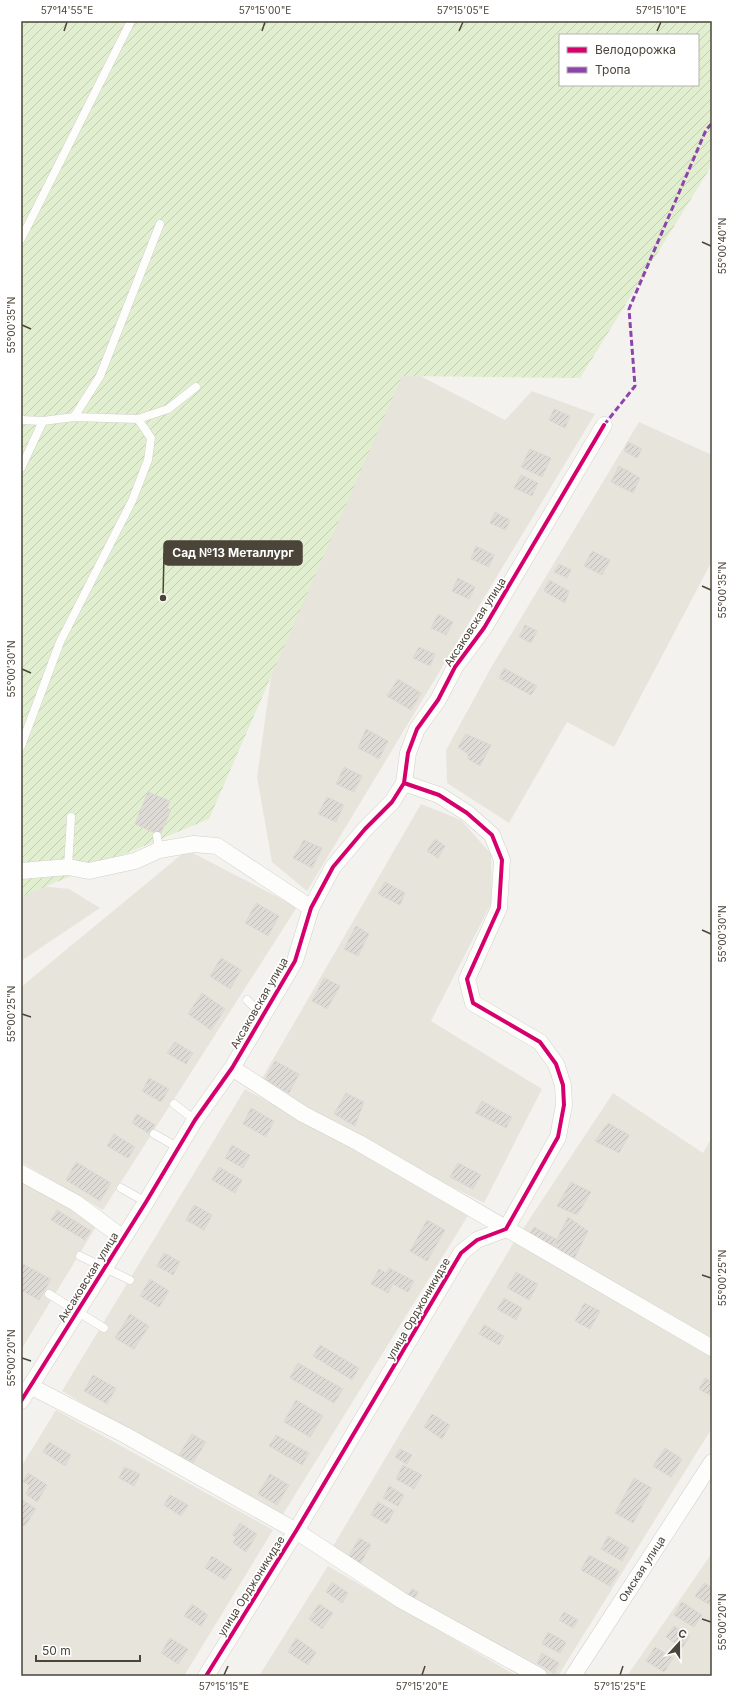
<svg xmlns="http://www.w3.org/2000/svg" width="733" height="1697" font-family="Inter,sans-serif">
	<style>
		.residential { fill: #e7e4dc }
		.garden { fill: url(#garden-furrows); fill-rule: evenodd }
		.building { fill: url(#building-hatch); stroke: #dcd9d4 }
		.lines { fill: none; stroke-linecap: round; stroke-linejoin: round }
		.lane-casing { stroke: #d2d0cb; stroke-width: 9 }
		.street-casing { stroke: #d2d0cb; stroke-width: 17 }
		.lane { stroke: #fdfdfc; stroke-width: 8 }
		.street { stroke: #fdfdfc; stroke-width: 16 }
		.quiet { stroke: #8e44ad; stroke-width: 3; stroke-dasharray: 6 3; stroke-linecap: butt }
		.cycleway-casing { stroke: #fff; stroke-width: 6 }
		.cycleway { stroke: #d6006c; stroke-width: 4 }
		.ticks { fill: none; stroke: #4b4439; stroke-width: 1.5 }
		.labels { text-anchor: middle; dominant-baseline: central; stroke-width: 3.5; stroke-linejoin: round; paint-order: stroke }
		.street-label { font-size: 11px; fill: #4b4439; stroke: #fff }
		.leader { fill: none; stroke: #4b4439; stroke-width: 1.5 }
		.callout-dot { fill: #4b4439; stroke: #fff; stroke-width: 1.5 }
		.callout { fill: #4b4439; stroke: #4b4439; stroke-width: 1.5 }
		.callout-label { font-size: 12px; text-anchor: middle; font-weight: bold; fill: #fff }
		.neatline { fill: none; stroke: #4b4439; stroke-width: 1.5 }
		.ticks-label { font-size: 10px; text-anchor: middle; fill: #4b4439 }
	</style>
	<defs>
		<pattern id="garden-furrows" width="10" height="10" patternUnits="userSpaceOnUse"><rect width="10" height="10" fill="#e1eecf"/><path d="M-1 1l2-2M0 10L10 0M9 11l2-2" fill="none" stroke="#c3cdb2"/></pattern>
		<pattern id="building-hatch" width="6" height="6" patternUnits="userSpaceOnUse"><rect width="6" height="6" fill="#dedbd6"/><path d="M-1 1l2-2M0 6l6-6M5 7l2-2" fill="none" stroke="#c0bdb8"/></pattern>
	</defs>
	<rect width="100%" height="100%" fill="#f4f2ee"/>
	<!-- residential -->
	<path class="residential" d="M 403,367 L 505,420 L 532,391 L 595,414 L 307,891 L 272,862 L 257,777 L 278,628 Z
		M 639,422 L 712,455 L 712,561 L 614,747 L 567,722 L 509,823 L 447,783 L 446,750 L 492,666 Z
		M 421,804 L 461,820 L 491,854 L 492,902 L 431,1021 L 542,1089 L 484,1203 L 374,1147 L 261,1080 Z
		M 187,850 L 297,907 L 103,1210 L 21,1162 L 21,987 Z
		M 21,884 L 69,889 L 100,908 L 21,961 Z
		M 245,1089 L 469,1214 L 280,1519 L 62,1391 Z
		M 613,1093 L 703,1153 L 712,1137 L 712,1346 L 521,1232 Z
		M 21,1180 L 97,1225 L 21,1350 Z
		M 514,1242 L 712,1355 L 712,1428 L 558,1676 L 539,1676 L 329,1553 Z
		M 56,1410 L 273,1530 L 184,1676 L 21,1676 L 21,1467 Z
		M 712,1553 L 712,1676 L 627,1676 Z
		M 328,1566 L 517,1676 L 259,1676 Z"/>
	<!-- garden -->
	<path class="garden" d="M 21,21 L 712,21 L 712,165 L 580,378 L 402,376 L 209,819 L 23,896 L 21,895 ZM 560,35 L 698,35 L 698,85 L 560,85 Z"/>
	<!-- building -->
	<path class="building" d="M 554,409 L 570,416 L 565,428 L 549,420 Z
		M 628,442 L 642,449 L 637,458 L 624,451 Z
		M 530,449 L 551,458 L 542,477 L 521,467 Z
		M 619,466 L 640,478 L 633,493 L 611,482 Z
		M 521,475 L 538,483 L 532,496 L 514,488 Z
		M 495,512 L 510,520 L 506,530 L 490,523 Z
		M 476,546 L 494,555 L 489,567 L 471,559 Z
		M 592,551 L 610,560 L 602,575 L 584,566 Z
		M 559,564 L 571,570 L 567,578 L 554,572 Z
		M 458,578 L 475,587 L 469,599 L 452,591 Z
		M 549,580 L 569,591 L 565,603 L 544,591 Z
		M 438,614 L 453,622 L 446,635 L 431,628 Z
		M 525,625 L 537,631 L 531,643 L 519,637 Z
		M 419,647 L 435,654 L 430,666 L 413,658 Z
		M 504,668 L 537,686 L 531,695 L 499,678 Z
		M 398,679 L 421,693 L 411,710 L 387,696 Z
		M 366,729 L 388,741 L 379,759 L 358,748 Z
		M 466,734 L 491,745 L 480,766 L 468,759 L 468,754 L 458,747 Z
		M 344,767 L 362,776 L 354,792 L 336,784 Z
		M 148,792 L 170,801 L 167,808 L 171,810 L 160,835 L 135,824 Z
		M 327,797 L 344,805 L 336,822 L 318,814 Z
		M 435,839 L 445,846 L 438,858 L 427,851 Z
		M 304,840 L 322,848 L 312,868 L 293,858 Z
		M 385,882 L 405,893 L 400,905 L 378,894 Z
		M 256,903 L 279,916 L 268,936 L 245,923 Z
		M 356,926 L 369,934 L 358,956 L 344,949 Z
		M 221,958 L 241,970 L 230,989 L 210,976 Z
		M 324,978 L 340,986 L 327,1009 L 312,1001 Z
		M 202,993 L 225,1009 L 211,1030 L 188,1014 Z
		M 175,1042 L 193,1053 L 186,1064 L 167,1053 Z
		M 275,1061 L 299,1074 L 289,1093 L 265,1080 Z
		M 149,1078 L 169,1089 L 161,1102 L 142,1091 Z
		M 346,1093 L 364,1102 L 355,1126 L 334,1114 Z
		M 482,1101 L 512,1117 L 506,1128 L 475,1113 Z
		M 251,1108 L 274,1121 L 266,1137 L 243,1124 Z
		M 137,1114 L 155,1125 L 150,1134 L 132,1123 Z
		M 608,1123 L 629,1135 L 619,1153 L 595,1141 Z
		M 114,1134 L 135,1147 L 128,1158 L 107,1146 Z
		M 232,1145 L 250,1155 L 243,1168 L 225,1158 Z
		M 76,1162 L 111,1183 L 100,1201 L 66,1180 Z
		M 458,1163 L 481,1175 L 473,1189 L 450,1177 Z
		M 219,1167 L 242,1180 L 235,1193 L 212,1180 Z
		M 571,1182 L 591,1192 L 577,1215 L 557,1206 Z
		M 194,1205 L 212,1215 L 204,1230 L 186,1220 Z
		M 57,1210 L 91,1231 L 85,1240 L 51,1220 Z
		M 568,1217 L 588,1231 L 572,1263 L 554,1245 Z
		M 427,1220 L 445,1230 L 427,1261 L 410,1251 Z
		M 534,1227 L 558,1240 L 553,1249 L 529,1235 Z
		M 164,1253 L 180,1262 L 173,1275 L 157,1266 Z
		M 23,1264 L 51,1279 L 39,1300 L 21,1290 L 21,1268 Z
		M 389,1268 L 414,1281 L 408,1292 L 393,1284 L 388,1293 L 371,1284 L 379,1269 L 386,1273 Z
		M 516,1272 L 538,1284 L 529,1300 L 507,1288 Z
		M 150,1279 L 169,1291 L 159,1307 L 140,1296 Z
		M 504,1298 L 522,1308 L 516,1320 L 497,1309 Z
		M 584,1303 L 600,1311 L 590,1329 L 575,1321 Z
		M 130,1314 L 149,1326 L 134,1349 L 115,1338 Z
		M 484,1325 L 504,1336 L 499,1345 L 479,1334 Z
		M 320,1345 L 359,1368 L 352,1380 L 313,1356 Z
		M 298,1363 L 343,1389 L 334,1403 L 290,1378 Z
		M 93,1375 L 116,1388 L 107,1404 L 84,1391 Z
		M 705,1378 L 712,1382 L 712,1396 L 699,1389 Z
		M 296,1400 L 323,1416 L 310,1437 L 284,1422 Z
		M 432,1414 L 450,1425 L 442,1439 L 424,1427 Z
		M 192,1434 L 206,1442 L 193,1463 L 179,1455 Z
		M 276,1435 L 309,1453 L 302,1465 L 269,1446 Z
		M 49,1442 L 71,1455 L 65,1466 L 43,1452 Z
		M 665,1448 L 682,1459 L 671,1477 L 653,1466 Z
		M 400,1449 L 412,1455 L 407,1464 L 395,1457 Z
		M 403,1465 L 422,1475 L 414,1489 L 396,1479 Z
		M 124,1467 L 140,1474 L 134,1486 L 119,1478 Z
		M 28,1473 L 47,1485 L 37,1502 L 26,1494 L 30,1486 L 23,1481 Z
		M 270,1474 L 289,1485 L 277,1505 L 258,1494 Z
		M 634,1478 L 652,1488 L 633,1523 L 615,1513 Z
		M 389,1486 L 404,1495 L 398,1506 L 383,1498 Z
		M 170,1495 L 188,1505 L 181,1516 L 164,1505 Z
		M 21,1499 L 36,1509 L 25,1526 L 21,1524 Z
		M 378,1502 L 394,1511 L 387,1524 L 371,1515 Z
		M 240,1523 L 257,1534 L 246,1552 L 233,1543 L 236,1537 L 232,1535 Z
		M 608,1536 L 629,1548 L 622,1561 L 601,1549 Z
		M 359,1538 L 371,1545 L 360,1564 L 348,1558 Z
		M 589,1555 L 619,1571 L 610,1586 L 581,1570 Z
		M 212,1556 L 232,1569 L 225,1580 L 205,1568 Z
		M 332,1582 L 348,1593 L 342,1603 L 326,1592 Z
		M 704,1583 L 712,1588 L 712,1606 L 695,1596 Z
		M 412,1589 L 418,1592 L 413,1602 L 406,1599 Z
		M 682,1602 L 702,1615 L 694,1627 L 674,1615 Z
		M 192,1604 L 208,1615 L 201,1626 L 184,1616 Z
		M 319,1604 L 333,1613 L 322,1629 L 309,1619 Z
		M 564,1612 L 578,1620 L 573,1628 L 559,1620 Z
		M 674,1626 L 690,1636 L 682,1648 L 666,1637 Z
		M 548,1632 L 566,1642 L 560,1653 L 542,1644 Z
		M 170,1638 L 188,1649 L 178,1664 L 161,1653 Z
		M 296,1638 L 316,1652 L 308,1665 L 288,1652 Z
		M 655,1647 L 673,1658 L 664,1672 L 646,1661 Z
		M 542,1653 L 559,1663 L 554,1673 L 537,1663 Z"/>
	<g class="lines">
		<defs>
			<path id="lane" d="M 21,239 L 131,21
				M 74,417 L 100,376 L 160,224
				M 21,420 L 43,421 L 74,417 L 138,419 L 168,409 L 196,387
				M 21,468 L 43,421
				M 21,746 L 60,642 L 132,501 L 148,460 L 151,438 L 138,419
				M 157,836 L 159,850
				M 68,867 L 71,817
				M 247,1000 L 263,1016
				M 174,1104 L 195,1120
				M 154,1134 L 179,1148
				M 121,1188 L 146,1202
				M 80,1256 L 130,1280
				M 49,1294 L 104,1328"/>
			<path id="street" d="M 21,871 L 68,867 L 89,871 L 135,861 L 159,850 L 194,844 L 217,846 L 311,908
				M 232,1068 L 303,1114 L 359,1143 L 712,1348
				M 21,1173 L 76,1203 L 123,1238
				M 30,1386 L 125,1435 L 296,1531 L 401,1600 L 539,1676
				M 21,1401 L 146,1202 L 195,1120 L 232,1068 L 295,961 L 311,908 L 333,867 L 365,829 L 392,802 L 404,783 L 408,753 L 417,729 L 438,700 L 455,667 L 484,628 L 604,425
				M 206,1676 L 296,1531 L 461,1253 L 477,1240 L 506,1229 L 558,1137 L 564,1105 L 563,1085 L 556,1064 L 540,1042 L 473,1003 L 467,979 L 499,908 L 502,860 L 492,835 L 467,813 L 439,795 L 404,783
				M 573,1676 L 712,1462"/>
		</defs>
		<!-- lane casing -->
		<use href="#lane" class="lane-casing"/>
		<!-- street casing -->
		<use href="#street" class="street-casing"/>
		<!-- lane -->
		<use href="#lane" class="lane"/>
		<!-- street -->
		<use href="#street" class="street"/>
		<!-- quiet -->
		<path class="quiet" d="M 604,425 L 635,386 L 629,309 L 706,130 L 712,123"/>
		<defs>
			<path id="cycleway" d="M 21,1401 L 146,1202 L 195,1120 L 232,1068 L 295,961 L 311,908 L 333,867 L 365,829 L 392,802 L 404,783 L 408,753 L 417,729 L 438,700 L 455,667 L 484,628 L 604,425
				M 206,1676 L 296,1531 L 461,1253 L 477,1240 L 506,1229 L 558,1137 L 564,1105 L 563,1085 L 556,1064 L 540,1042 L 473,1003 L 467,979 L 499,908 L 502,860 L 492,835 L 467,813 L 439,795 L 404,783"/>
		</defs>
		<!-- cycleway casing -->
		<use href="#cycleway" class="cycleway-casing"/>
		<!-- cycleway -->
		<use href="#cycleway" class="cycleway"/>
	</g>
	<!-- ticks -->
	<path class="ticks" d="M 64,31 L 67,22M 262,31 L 265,22M 459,31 L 463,22M 657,31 L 661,22M 702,242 L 711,246M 22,325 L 31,329M 702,586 L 711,590M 22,669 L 31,673M 702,930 L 711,934M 22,1014 L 31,1017M 702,1275 L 711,1278M 22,1358 L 31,1361M 702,1619 L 711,1622M 224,1675 L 228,1666M 422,1675 L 425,1666M 620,1675 L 623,1666"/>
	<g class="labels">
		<!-- street labels -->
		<g class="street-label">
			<text transform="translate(475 622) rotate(-57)">Аксаковская улица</text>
			<text transform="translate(259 1003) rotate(-60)">Аксаковская улица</text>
			<text transform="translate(88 1277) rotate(-58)">Аксаковская улица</text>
			<text transform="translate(418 1309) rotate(-60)">улица Орджоникидзе</text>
			<text transform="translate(642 1569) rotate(-57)">Омская улица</text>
			<text transform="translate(251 1586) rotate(-58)">улица Орджоникидзе</text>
		</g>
	</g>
	<!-- callouts -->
	<path class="leader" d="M163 598L164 553"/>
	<circle class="callout-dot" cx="163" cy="598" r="4"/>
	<rect class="callout" x="164" y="541" width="138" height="24" rx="4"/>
	<g class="callout-label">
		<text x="233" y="557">Сад №13 Металлург</text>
	</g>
	<!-- border -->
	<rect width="733" height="1697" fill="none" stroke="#ffffff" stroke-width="44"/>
	<!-- legend -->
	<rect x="559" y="34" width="140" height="52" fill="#ffffff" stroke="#b7b4b0"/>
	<rect x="567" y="47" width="20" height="6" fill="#d6006c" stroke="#b7b4b0"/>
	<text x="595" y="54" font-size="12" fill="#4b4439">Велодорожка</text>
	<rect x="567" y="67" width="20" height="6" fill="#8e44ad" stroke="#b7b4b0"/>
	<text x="595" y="74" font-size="12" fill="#4b4439">Тропа</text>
	<!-- north arrow -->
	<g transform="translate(679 1643) rotate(21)" stroke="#ffffff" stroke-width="3" paint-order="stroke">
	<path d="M0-3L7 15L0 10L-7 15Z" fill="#4b4439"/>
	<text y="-6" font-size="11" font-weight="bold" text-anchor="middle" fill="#4b4439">С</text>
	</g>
	<!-- scale -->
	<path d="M36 1655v6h104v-6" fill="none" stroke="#4b4439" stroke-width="2"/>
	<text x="42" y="1655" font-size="12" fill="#4b4439" stroke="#ffffff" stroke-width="3" paint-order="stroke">50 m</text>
	<rect x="22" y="22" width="689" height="1653" class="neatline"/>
	<g class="ticks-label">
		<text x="67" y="14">57°14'55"E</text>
		<text x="265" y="14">57°15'00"E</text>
		<text x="463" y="14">57°15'05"E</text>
		<text x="661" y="14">57°15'10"E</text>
		<text transform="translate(722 246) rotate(-90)" y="4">55°00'40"N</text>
		<text transform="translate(11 325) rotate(-90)" y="4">55°00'35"N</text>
		<text transform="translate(722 590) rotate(-90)" y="4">55°00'35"N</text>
		<text transform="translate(11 669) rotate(-90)" y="4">55°00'30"N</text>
		<text transform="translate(722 934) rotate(-90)" y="4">55°00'30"N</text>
		<text transform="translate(11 1014) rotate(-90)" y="4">55°00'25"N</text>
		<text transform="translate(722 1278) rotate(-90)" y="4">55°00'25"N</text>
		<text transform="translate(11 1358) rotate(-90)" y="4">55°00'20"N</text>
		<text transform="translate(722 1622) rotate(-90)" y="4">55°00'20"N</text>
		<text x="224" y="1690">57°15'15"E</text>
		<text x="422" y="1690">57°15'20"E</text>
		<text x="620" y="1690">57°15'25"E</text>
	</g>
</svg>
